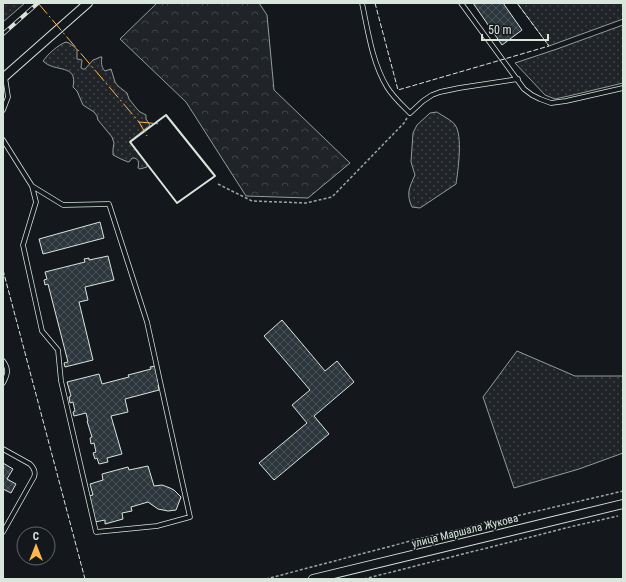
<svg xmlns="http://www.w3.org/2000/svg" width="626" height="582" font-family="'Roboto Condensed',sans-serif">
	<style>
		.grass { fill: url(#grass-dots); stroke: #939e99 }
		.forest { fill: url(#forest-crowns); stroke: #939e99 }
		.building { fill: url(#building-cross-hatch); stroke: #d8e6dc }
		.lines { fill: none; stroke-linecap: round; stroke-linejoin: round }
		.lane-casing { stroke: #d8e6dc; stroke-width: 5.5 }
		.street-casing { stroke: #d8e6dc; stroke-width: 10 }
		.path { stroke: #9da8a2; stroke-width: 1.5; stroke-dasharray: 3 2; stroke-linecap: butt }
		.lane { stroke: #14181c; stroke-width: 4 }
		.street { stroke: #14181c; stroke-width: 8 }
		.rail-casing { stroke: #d8e6dc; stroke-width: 4 }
		.rail { stroke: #14181c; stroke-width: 2.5; stroke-dasharray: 8; stroke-linecap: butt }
		.fence { stroke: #d8e6dc; stroke-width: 1; stroke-dasharray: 5 2; stroke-linecap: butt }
		.wall { stroke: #d8e6dc; stroke-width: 2 }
		.power { stroke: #ffb74d; stroke-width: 1; stroke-dasharray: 14 3 2 3; stroke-linecap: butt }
		.labels { text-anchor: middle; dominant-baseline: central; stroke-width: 3; stroke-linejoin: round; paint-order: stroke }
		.street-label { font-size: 11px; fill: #d8e6dc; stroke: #14181c }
	</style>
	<defs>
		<pattern id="grass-dots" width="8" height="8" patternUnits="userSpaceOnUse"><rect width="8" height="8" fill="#202428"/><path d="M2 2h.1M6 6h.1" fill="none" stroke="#404447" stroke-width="1.8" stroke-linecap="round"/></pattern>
		<pattern id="forest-crowns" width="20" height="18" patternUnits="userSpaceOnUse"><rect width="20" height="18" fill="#202428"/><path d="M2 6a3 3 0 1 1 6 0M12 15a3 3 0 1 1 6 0" fill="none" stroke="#404447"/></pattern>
		<pattern id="building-cross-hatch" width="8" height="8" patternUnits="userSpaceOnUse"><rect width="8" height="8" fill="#2c363c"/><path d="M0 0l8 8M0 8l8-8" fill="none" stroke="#4a5358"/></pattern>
	</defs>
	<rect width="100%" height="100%" fill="#14181c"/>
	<!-- grass -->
	<path class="grass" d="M 3,3 L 25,3 L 3,22 Z
		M 517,3 L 623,3 L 623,19 L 549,46 Z
		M 623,25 L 623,83 L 573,95 L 555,99 L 545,95 L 515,63 L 557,49 Z
		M 66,42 L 69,43 C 71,45 76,47 77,50 C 77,53 77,56 77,59 L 82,60 L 81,68 L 83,69 L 85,69 L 93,60 L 96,59 L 100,57 L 102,57 C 101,62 101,67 105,71 L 111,69 L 115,82 L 118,86 L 127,93 L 129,99 L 137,109 L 140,112 L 146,115 L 146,119 L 150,125 L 130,141 L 147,164 L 147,167 L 140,169 L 138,168 C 139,162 139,158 132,158 L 130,161 L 128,162 L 121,159 L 113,155 L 113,149 L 114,143 L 112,137 L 98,120 L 97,116 L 94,112 L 83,105 L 77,91 L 73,87 C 78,63 55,73 43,61 C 49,53 58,45 66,42 Z
		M 437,112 C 441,115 453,121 455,125 C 463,135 458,171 456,184 L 420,208 L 412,207 C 406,194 409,188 415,175 L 411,162 L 413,133 L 417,125 L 430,113 Z
		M 517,351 L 575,376 L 623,376 L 623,453 L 579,469 L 514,488 L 483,397 Z"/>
	<!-- forest -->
	<path class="forest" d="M 157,3 L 259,3 L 267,15 L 274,90 L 350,163 L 308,198 L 246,196 L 186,102 L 120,39 Z"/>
	<!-- building -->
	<path class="building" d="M 473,3 L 503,3 L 522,30 L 502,45 Z
		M 100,222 L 104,238 L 43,254 L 39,239 Z
		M 108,256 L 114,280 L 85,287 L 88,300 L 79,302 L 93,360 L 65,367 L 64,363 L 68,362 L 48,284 L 45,285 L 44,280 L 47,279 L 45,272 L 85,262 L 84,259 L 89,258 L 89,260 Z
		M 282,320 L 325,371 L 337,361 L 354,382 L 314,416 L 329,434 L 274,480 L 259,463 L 307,423 L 292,405 L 310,390 L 264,336 Z
		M 155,366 L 160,385 L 158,385 L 159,390 L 125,399 L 128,412 L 111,416 L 122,454 L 107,458 L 108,462 L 99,464 L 97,458 L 95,459 L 93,453 L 96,452 L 94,443 L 91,444 L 90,438 L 92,437 L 87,421 L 88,421 L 86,413 L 74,416 L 73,412 L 75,411 L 73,402 L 70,403 L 69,397 L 71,396 L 67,382 L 99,374 L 102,384 L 129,377 L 128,375 L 151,369 L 150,367 Z
		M 3,463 L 13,469 L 7,479 L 16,484 L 11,493 L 3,489 Z
		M 148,466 L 154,486 L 162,485 L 170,488 L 174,490 L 181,497 L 176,510 L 168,511 L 158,509 L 148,502 L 131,507 L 132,511 L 122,513 L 123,519 L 105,524 L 105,520 L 95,522 L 88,496 L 93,495 L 90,484 L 103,480 L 102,474 L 128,467 L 129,470 Z"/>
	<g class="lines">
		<defs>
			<path id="lane" d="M 362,3 C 368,31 372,62 387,87 C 393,97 402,105 410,113 L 423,101 L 432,95 L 440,92 L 459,88 L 518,79
				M 461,3 L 524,89 L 532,95 L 540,99 L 551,103 L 566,101 L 623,88
				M 3,110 L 8,97 L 5,77
				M 3,140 L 32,186 L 36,202 L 23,245 L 42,331 L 58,350 L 61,381 L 96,532 L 157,526 L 190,517 L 147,322 L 109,204 L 63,205 L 32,186
				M 3,361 C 9,369 8,374 3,383
				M 3,449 L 30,464 C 34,468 36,472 34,477 L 3,532"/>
			<path id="street" d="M 3,78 L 88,3
				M 313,579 L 623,504"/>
		</defs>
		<!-- lane casing -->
		<use href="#lane" class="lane-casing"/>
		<!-- street casing -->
		<use href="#street" class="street-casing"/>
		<!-- path -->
		<path class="path" d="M 218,184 L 252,201 L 306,203 L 332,197 L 404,123 L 407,118
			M 266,579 L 418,539 L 623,491
			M 364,579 L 574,526 L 618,516"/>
		<!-- lane -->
		<use href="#lane" class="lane"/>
		<!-- street -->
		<use href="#street" class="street"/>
		<defs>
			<path id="rail" d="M 3,34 L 38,3"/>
		</defs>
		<!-- rail casing -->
		<use href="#rail" class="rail-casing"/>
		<!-- rail -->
		<use href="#rail" class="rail"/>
		<!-- fence -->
		<path class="fence" d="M 375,3 L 398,90 L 549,46 L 517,3
			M 3,270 L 85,579"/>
		<!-- wall -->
		<path class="wall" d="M 166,115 L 215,176 L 177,203 L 130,142 Z"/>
		<!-- power -->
		<path class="power" d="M 38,3 L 139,122 L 147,136
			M 139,122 L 161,124"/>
	</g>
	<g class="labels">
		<!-- street labels -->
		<g class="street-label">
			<text transform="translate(465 531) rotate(-14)">улица Маршала Жукова</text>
		</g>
	</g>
	<!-- border -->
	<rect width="626" height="582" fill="none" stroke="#d8e6dc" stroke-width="8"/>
	<!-- north arrow -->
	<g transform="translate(36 546)"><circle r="19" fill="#14181c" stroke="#626a69"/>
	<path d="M0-3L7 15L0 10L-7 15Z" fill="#ffb74d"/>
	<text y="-6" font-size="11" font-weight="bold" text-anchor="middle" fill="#d8e6dc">С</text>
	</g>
	<!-- scale -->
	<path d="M482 34v6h66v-6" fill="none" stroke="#d8e6dc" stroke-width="2"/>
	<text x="488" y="34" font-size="12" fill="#d8e6dc" stroke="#14181c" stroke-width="3" paint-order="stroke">50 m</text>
</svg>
